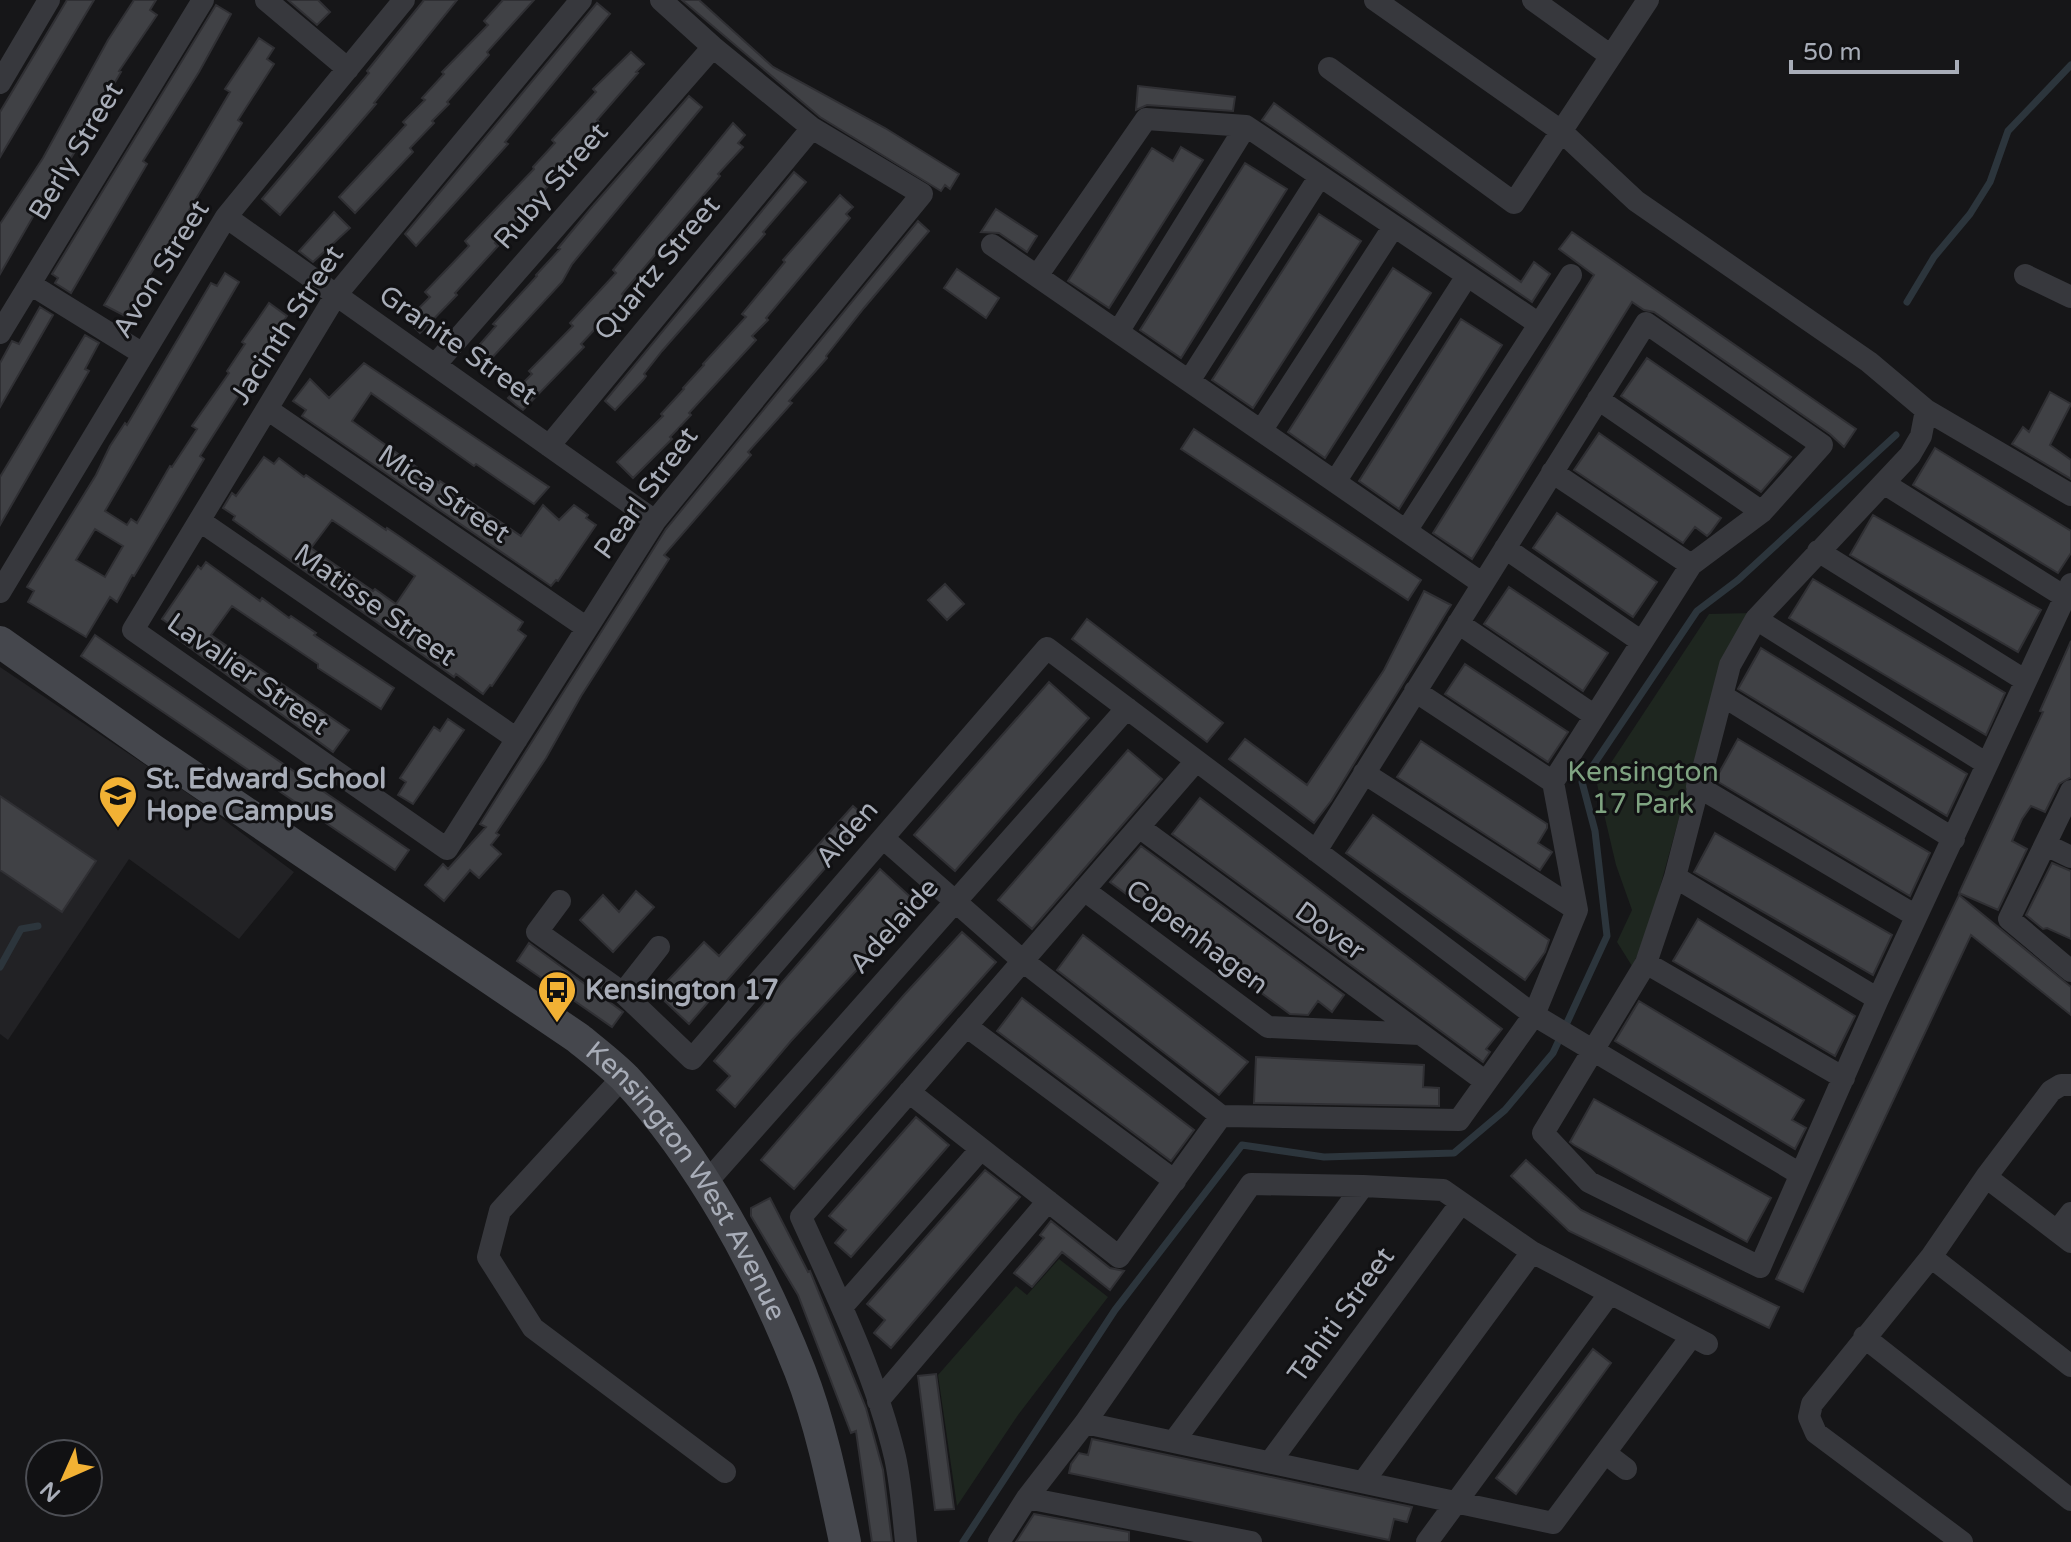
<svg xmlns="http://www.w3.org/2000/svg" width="2071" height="1542" font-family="'Varela Round',sans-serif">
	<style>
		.built { fill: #222225 }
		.green { fill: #1e261f }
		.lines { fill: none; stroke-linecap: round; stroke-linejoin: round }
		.stream { stroke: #2c353c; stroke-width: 7 }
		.building { fill: #404145; stroke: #303034; stroke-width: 2; fill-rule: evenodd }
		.street { stroke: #37383d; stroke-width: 22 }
		.secondary { stroke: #45474d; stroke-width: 32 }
		.labels { text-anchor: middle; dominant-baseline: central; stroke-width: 6; stroke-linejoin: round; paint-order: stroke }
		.street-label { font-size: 28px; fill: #a8adb8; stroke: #111113 }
		.park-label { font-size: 28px; fill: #7fa381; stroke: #111113 }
		.poi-label { font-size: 28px; font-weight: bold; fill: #a8adb8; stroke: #111113; text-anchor: start }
	</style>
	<rect width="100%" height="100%" fill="#161618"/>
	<!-- built -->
	<path class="built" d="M 0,667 L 196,799 L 294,872 L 239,939 L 129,859 L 8,1040 L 0,1034 Z"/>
	<!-- green -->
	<path class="green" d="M 1753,613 L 1711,702 L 1646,938 L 1632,966 L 1617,942 L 1632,910 L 1616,865 L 1597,784 L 1709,614 Z
		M 1059,1259 L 1108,1297 L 1018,1415 L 957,1506 L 938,1375 L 1016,1286 L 1027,1295 Z"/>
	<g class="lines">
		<!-- stream -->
		<path class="stream" d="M 1907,302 L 1934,257 L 1970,214 L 1990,182 L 2008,131 L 2071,65
			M 0,967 L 21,929 L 38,926
			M 963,1542 L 1115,1310 L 1242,1145 L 1324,1157 L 1454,1153 L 1505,1110 L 1553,1053 L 1607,936 L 1595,831 L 1582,782 L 1697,611 L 1738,580 L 1896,435"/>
	</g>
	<!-- building -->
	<path class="building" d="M 67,0 L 94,0 L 0,157 L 0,112 Z
		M 134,0 L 156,0 L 150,10 L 157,15 L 119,71 L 121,72 L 74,153 L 40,209 L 38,208 L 0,274 L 0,224 L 43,158 L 108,40 Z
		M 288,0 L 318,0 L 330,12 L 317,25 Z
		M 424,0 L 457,0 L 386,88 L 374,103 L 376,104 L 280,215 L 262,199 L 369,73 L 367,71 Z
		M 503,0 L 534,0 L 487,52 L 489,55 L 447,102 L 449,104 L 432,121 L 434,123 L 410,148 L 413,152 L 355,213 L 339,197 L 406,125 L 403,122 L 425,100 L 422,98 L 444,74 L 442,72 L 488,25 L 484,21 Z
		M 682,0 L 699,0 L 773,67 L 885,128 L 959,174 L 950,189 L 945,185 L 941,191 L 820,117 Z
		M 597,3 L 610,14 L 505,142 L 508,144 L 416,246 L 405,234 Z
		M 216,5 L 231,14 L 199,72 L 143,161 L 147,164 L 71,293 L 55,283 L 58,278 L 52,274 Z
		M 259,38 L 274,48 L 267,59 L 274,64 L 238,120 L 242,123 L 125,316 L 104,305 L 230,92 L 225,89 Z
		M 631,52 L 644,64 L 636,72 L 638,73 L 597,120 L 599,122 L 556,171 L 559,173 L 542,193 L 495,243 L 498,246 L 455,293 L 457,295 L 420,333 L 407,320 L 430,297 L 425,292 L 469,246 L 465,241 L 534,169 L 533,167 L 555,143 L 552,140 L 596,92 L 593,89 Z
		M 1138,86 L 1235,97 L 1233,111 L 1147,105 L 1136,110 Z
		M 689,96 L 702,107 L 572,264 L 562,282 L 488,362 L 475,350 L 496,326 L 493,324 L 537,276 L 536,275 L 560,249 L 558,248 L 591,208 Z
		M 1274,103 L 1521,282 L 1534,262 L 1550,274 L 1532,302 L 1262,120 Z
		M 733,123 L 745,135 L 738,143 L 743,147 L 718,174 L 720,176 L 658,248 L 660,249 L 622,294 L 625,297 L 581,344 L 584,347 L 523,410 L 516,405 L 508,398 L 532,374 L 529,371 L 573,326 L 570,323 L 616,273 L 613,270 Z
		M 1181,147 L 1203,160 L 1109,308 L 1068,281 L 1152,148 L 1173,161 Z
		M 1245,163 L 1287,189 L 1181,358 L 1140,330 Z
		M 794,172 L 806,182 L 763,232 L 765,234 L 662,351 L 644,374 L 646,376 L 643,380 L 615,410 L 605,401 Z
		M 840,195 L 853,207 L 846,214 L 850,218 L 766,318 L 768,320 L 752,336 L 756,340 L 689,413 L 691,415 L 670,437 L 672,439 L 633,478 L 617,462 L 663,416 L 661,414 L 684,389 L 683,388 L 704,365 L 703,364 L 746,317 L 742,314 L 785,262 L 783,260 Z
		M 996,209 L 1037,236 L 1027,252 L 999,233 L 981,232 Z
		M 334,212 L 350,228 L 313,262 L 299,251 Z
		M 1319,214 L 1361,241 L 1253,408 L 1212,380 Z
		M 918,221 L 929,231 L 864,308 L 826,356 L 827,358 L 789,401 L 792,403 L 748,452 L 751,455 L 664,555 L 669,559 L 581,696 L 546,758 L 496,833 L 499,835 L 491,845 L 501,854 L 479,878 L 470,870 L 444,901 L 425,885 L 443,864 L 448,869 L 486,827 L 480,824 L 666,529 Z
		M 1572,232 L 1856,429 L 1844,447 L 1830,434 L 1654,312 L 1644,310 L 1632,302 L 1472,559 L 1433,533 L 1594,275 L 1559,249 Z
		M 1393,268 L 1431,293 L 1325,458 L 1288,432 Z
		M 957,269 L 999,298 L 986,318 L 944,288 Z
		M 225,273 L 239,282 L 105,511 L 127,525 L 131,519 L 137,523 L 170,466 L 172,467 L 197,429 L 192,426 L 229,373 L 227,371 L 245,344 L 242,342 L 256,322 L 269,303 L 287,316 L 250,371 L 253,373 L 200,456 L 204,459 L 134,576 L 132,575 L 117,602 L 110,597 L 86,637 L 28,602 L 34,591 L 27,587 L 96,475 L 110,446 L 125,423 L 127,425 L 211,283 L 217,286 ZM 95,529 L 123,546 L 105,577 L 76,560 Z
		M 40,307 L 53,315 L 0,407 L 0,363 L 12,341 L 19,344 Z
		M 1461,319 L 1502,345 L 1399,509 L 1359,481 Z
		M 85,335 L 99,343 L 85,369 L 89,371 L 0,525 L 0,477 Z
		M 1647,358 L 1791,457 L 1761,492 L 1621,396 Z
		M 364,363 L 549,487 L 534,504 L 476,464 L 474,466 L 371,393 L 352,421 L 439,483 L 440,481 L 521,536 L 543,505 L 559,520 L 574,505 L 588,515 L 586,518 L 596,525 L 558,581 L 556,580 L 551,586 L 302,416 L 306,410 L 293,401 L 310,379 L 329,398 Z
		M 2050,392 L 2071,404 L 2050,445 L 2071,460 L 2071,479 L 2012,444 L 2023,427 L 2029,432 Z
		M 1194,429 L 1421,580 L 1408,600 L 1181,449 Z
		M 1599,433 L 1721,518 L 1710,533 L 1707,536 L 1695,527 L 1683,543 L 1574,470 Z
		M 1935,448 L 2071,531 L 2071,553 L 2058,573 L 1913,485 Z
		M 264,457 L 274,464 L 279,458 L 304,477 L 306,475 L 386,530 L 387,528 L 399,536 L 523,622 L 518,630 L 526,636 L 492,686 L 490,685 L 483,694 L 456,674 L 454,677 L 233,520 L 235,516 L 223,508 L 232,493 L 236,496 ZM 332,520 L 415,576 L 396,604 L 375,589 L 373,591 L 311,548 Z
		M 1557,513 L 1657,582 L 1633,617 L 1533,548 Z
		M 1873,515 L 2041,610 L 2018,652 L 1850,555 Z
		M 206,562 L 260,601 L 262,598 L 289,618 L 291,616 L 316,633 L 314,635 L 394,688 L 381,709 L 318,668 L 318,664 L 232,606 L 211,635 L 349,730 L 333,752 L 171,634 L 175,628 L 162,619 L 198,566 L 201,569 Z
		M 1813,579 L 2005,693 L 1986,735 L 1789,618 Z
		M 945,584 L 964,604 L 947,620 L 928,600 Z
		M 1509,587 L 1608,653 L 1583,691 L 1484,624 Z
		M 1424,591 L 1451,605 L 1331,801 L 1314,823 L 1229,759 L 1245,739 L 1307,785 L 1384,670 Z
		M 1087,619 L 1223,723 L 1207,742 L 1072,639 Z
		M 95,635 L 409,850 L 395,870 L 81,656 Z
		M 2071,641 L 2071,777 L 2059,784 L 2045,812 L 2031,806 L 2022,819 L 2012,841 L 2027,849 L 1998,910 L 1959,893 L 2043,712 L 2040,711 Z
		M 1761,648 L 1967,774 L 1947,816 L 1738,689 Z
		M 1465,664 L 1568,732 L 1548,762 L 1445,694 Z
		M 1049,682 L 1089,718 L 955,871 L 914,835 Z
		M 448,719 L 464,730 L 413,804 L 398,795 L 406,782 L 400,778 L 434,727 L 440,731 Z
		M 1738,739 L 1930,853 L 1910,896 L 1715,780 Z
		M 1421,741 L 1547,824 L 1547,828 L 1538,843 L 1552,852 L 1540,870 L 1397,777 Z
		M 1128,750 L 1162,779 L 1032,929 L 998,900 Z
		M 0,796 L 96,861 L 62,912 L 0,870 Z
		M 1200,798 L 1502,1029 L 1486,1049 L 1490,1052 L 1483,1062 L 1172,834 Z
		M 853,806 L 868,819 L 689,1024 L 656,993 L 704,942 L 719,956 Z
		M 1373,815 L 1549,940 L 1545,952 L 1525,980 L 1346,853 Z
		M 1715,833 L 1892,935 L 1873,975 L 1694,872 Z
		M 1141,846 L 1344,995 L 1332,1012 L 1318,1001 L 1308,1015 L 1290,1014 L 1110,882 Z
		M 2052,863 L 2071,871 L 2071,939 L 2047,928 L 2043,929 L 2026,915 Z
		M 880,869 L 918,904 L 791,1041 L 735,1107 L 717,1090 L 730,1076 L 714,1061 Z
		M 636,891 L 654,907 L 613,952 L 580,920 L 603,895 L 619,912 Z
		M 1959,895 L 2071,987 L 2071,1015 L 1971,935 L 1803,1292 L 1776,1279 Z
		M 1698,919 L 1855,1016 L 1835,1056 L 1673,961 Z
		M 962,932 L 996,962 L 794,1189 L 761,1160 L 904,995 Z
		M 1083,935 L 1248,1062 L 1219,1095 L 1057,970 Z
		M 529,943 L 623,1012 L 612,1027 L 517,961 Z
		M 1022,998 L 1194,1130 L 1171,1161 L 997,1031 Z
		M 1639,1001 L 1804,1100 L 1792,1120 L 1806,1128 L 1795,1149 L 1615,1041 Z
		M 1256,1057 L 1424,1065 L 1423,1087 L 1439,1088 L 1439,1106 L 1254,1103 Z
		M 1594,1099 L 1771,1198 L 1747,1242 L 1574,1145 L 1570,1142 Z
		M 916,1117 L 949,1145 L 851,1257 L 835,1243 L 846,1230 L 829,1216 Z
		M 1526,1160 L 1581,1210 L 1779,1307 L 1769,1328 L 1569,1231 L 1511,1176 Z
		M 985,1170 L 1020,1197 L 891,1348 L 874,1333 L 885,1320 L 867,1304 Z
		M 770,1198 L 808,1272 L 810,1271 L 866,1408 L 883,1470 L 892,1542 L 872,1542 L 856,1431 L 851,1433 L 798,1295 L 751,1216 L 751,1208 Z
		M 1051,1221 L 1110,1268 L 1124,1271 L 1110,1290 L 1062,1252 L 1032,1287 L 1014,1273 L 1044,1238 L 1040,1235 Z
		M 1593,1349 L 1611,1363 L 1516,1494 L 1496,1478 Z
		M 936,1374 L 954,1509 L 935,1510 L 918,1376 Z
		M 1092,1439 L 1412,1507 L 1407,1522 L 1394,1519 L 1389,1540 L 1069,1473 L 1071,1464 L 1079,1453 L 1088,1455 Z
		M 1034,1514 L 1129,1532 L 1129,1542 L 1016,1542 Z"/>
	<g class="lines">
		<!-- street -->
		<path class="street" d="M 266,0 L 348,69
			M 581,0 L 336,295 L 133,630 L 447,849 L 655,521 L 922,194 L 812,128 L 713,47 L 661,0
			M 1375,0 L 1561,131 L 1636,201 L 1869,362 L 1926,410 L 1921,436 L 1910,455 L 1756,619 L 1730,665 L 1675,877 L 1646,963 L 1543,1133 L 1589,1182 L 1760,1267 L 1878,999 L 2071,584
			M 1533,0 L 1611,56
			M 1329,68 L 1514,203 L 1648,0
			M 0,83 L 49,0
			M 226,217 L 655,521
			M 992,245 L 1483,584
			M 2025,275 L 2071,297
			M 1037,276 L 1146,119 L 1246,126 L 1539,324
			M 30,284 L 143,354
			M 1118,332 L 1246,126
			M 0,333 L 203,0
			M 435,365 L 713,47
			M 1189,381 L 1320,176
			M 1598,399 L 1762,512
			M 267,409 L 587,628
			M 1926,410 L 2071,495
			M 1261,431 L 1394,226
			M 549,446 L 812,128
			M 1552,472 L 1691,565
			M 1335,482 L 1467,276
			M 1885,484 L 2065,597
			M 200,521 L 517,739
			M 1406,531 L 1571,275
			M 1505,548 L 1642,642
			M 1818,551 L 2026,681
			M 0,592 L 226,217 L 404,0
			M 1756,619 L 1987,764
			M 1458,623 L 1595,716
			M 1415,691 L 1553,782
			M 1723,696 L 1954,839
			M 1364,773 L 1577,910
			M 1697,786 L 1916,916
			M 2071,791 L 2009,919 L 2071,971
			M 1139,827 L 1486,1082
			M 883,838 L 1023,961 L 1221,1116 L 1459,1120 L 1534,1015 L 1577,910 L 1553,782 L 1691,565 L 1762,512 L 1822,445 L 1646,323 L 1316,851
			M 2046,845 L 2071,857
			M 1675,877 L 1878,999
			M 1084,890 L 1268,1027 L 1420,1034
			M 560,901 L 537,932 L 623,993 L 692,1059 L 1047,648 L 1534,1015 L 1800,1174
			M 1646,963 L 1844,1078
			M 623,993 L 659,947
			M 966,1026 L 1175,1181
			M 623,1077 L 500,1211 L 488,1257 L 533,1328 L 725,1472
			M 909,1092 L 1119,1257 L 1221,1116
			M 1986,1177 L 2071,1242
			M 705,1184 L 1127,708
			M 2057,1231 L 2071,1213
			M 1931,1257 L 2071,1366
			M 842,1307 L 981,1149
			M 1864,1337 L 2071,1500
			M 878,1401 L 1048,1201
			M 1085,1423 L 1553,1523 L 1691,1337
			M 1174,1441 L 1363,1186
			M 1605,1453 L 1626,1469
			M 1270,1462 L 1461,1203
			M 1363,1482 L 1532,1252
			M 1027,1498 L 1251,1542
			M 906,1542 C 903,1514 901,1484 895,1457 C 875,1374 836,1294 801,1217 L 1196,761
			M 999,1542 L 1027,1498 L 1085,1423 L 1251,1184 L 1363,1186 L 1443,1190 L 1532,1252 L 1707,1344
			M 1427,1542 L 1610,1293
			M 1962,1542 L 1816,1433 L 1809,1417 L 1812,1404 L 1931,1257 L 1986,1177 L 2051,1091 L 2061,1085 L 2071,1085"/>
		<!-- secondary -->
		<path class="secondary" id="s1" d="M 0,642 L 153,750 L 578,1038 C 594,1051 611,1064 625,1078 C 700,1158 760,1269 800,1371 C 821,1425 833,1485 845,1542"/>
	</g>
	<!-- icons -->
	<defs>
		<symbol id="school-pin" viewBox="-11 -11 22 30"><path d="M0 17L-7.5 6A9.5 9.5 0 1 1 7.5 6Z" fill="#f2b134" stroke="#111113"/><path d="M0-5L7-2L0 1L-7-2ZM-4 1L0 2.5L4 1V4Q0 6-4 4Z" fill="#111"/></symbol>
		<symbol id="bus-pin" viewBox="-11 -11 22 30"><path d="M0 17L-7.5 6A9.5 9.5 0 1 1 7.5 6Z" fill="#f2b134" stroke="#111113"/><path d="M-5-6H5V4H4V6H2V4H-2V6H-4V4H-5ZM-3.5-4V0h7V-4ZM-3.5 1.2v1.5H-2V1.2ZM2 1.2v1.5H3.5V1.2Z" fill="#111"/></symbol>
	</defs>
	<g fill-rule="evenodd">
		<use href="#school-pin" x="96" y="773" width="44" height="60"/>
		<use href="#bus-pin" x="535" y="968" width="44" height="60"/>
	</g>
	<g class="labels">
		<!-- street labels -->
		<g class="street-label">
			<text transform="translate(76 151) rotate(-59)">Berly Street</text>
			<text transform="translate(551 186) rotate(-49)">Ruby Street</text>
			<text transform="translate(657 268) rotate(-50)">Quartz Street</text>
			<text transform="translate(161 269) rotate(-58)">Avon Street</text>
			<text transform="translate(287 325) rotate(-57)">Jacinth Street</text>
			<text transform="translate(458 345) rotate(35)">Granite Street</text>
			<text transform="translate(646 493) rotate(-54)">Pearl Street</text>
			<text transform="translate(444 494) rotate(34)">Mica Street</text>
			<text transform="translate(375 605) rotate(35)">Matisse Street</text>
			<text transform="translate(248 674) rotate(35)">Lavalier Street</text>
			<text transform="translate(847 834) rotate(-49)">Alden</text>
			<text transform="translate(894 926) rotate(-48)">Adelaide</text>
			<text transform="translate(1330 931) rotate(36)">Dover</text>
			<text transform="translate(1197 937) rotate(37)">Copenhagen</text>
			<text stroke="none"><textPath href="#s1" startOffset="882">Kensington West Avenue</textPath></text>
			<text transform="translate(1341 1315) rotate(-54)">Tahiti Street</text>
		</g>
		<!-- park labels -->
		<g class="park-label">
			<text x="1643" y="772">Kensington<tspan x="1643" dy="32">17 Park</tspan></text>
		</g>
		<!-- poi labels -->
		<g class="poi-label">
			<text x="146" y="779">St. Edward School<tspan x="146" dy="32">Hope Campus</tspan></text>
			<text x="585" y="990">Kensington 17</text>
		</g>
	</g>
	<!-- north arrow -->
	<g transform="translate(64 1478) rotate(225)"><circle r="38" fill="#111113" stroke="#4d4f55" stroke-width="2"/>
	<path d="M0-6L14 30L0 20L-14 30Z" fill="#f2b134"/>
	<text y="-12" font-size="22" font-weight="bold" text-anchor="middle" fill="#a8adb8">N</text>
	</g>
	<!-- scale -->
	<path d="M1791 60v12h166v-12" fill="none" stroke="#a8adb8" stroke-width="4"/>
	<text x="1803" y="60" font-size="24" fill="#a8adb8" stroke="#111113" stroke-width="6" paint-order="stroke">50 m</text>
</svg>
